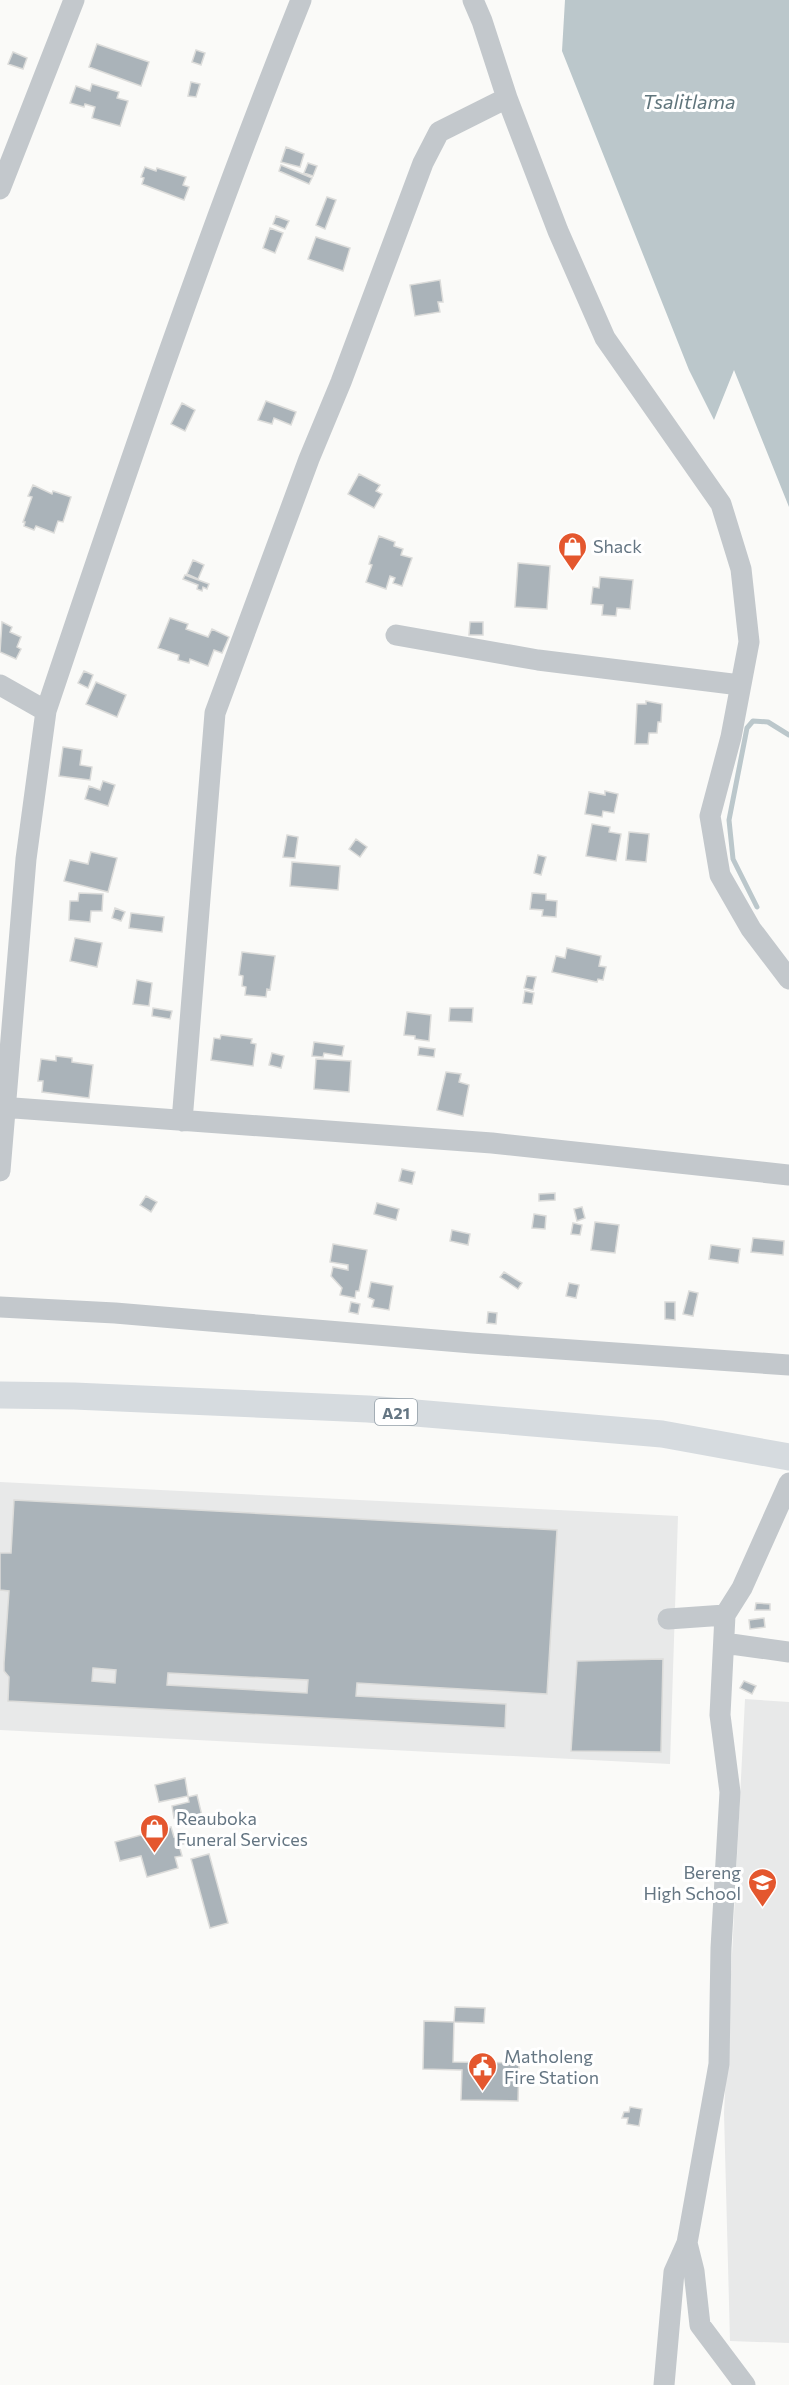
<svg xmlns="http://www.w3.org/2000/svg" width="789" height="2385" font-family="Commissioner,sans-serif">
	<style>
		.built { fill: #e8e9e9 }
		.water { fill: #bbc7cb }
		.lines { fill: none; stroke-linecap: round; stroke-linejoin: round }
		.stream { stroke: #bbc7cb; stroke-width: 5 }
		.building { fill: #aab3b9; stroke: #dcdcda; stroke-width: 1.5; fill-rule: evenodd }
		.minor { stroke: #c3c8cc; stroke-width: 21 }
		.major { stroke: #d6dbdf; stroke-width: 27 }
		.labels { text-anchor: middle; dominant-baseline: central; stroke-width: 6; stroke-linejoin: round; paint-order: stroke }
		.shield { fill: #fff; stroke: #939fa8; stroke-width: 1.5 }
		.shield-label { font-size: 16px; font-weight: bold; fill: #657683 }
		.poi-label { font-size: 18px; fill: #657683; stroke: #fff; text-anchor: start }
		.water-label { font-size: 20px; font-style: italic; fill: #60757c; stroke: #fff }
	</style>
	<rect width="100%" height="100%" fill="#fafaf8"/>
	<!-- built -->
	<path class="built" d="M 0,1482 L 678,1516 L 670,1764 L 0,1730 Z
		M 745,1699 L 789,1702 L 789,2343 L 730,2341 L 724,2113 Z"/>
	<!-- water -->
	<path class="water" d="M 565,0 L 789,0 L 789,507 L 734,370 L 714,420 L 689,370 L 562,51 Z"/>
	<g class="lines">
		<!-- stream -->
		<path class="stream" d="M 757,907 L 733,859 L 729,820 L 747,728 L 753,721 L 768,722 L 789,735"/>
	</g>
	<!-- building -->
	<path class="building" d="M 97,44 L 149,62 L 141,86 L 89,67 Z
		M 196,50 L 205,53 L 201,65 L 192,62 Z
		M 13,52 L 27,58 L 23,69 L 8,64 Z
		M 191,82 L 200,84 L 196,97 L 188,96 Z
		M 92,84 L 119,92 L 117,98 L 128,101 L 120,126 L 92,118 L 95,107 L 85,104 L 84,107 L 70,103 L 76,86 L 90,91 Z
		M 286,147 L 304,154 L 300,167 L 281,162 Z
		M 308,163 L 317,166 L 313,176 L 304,173 Z
		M 281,165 L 312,178 L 309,184 L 279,171 Z
		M 145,167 L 156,171 L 157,168 L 186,177 L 183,185 L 189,187 L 184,200 L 142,184 L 144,178 L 141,177 Z
		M 327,197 L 336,200 L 325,229 L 316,225 Z
		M 276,216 L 289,221 L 285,229 L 273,224 Z
		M 270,228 L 283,233 L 275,253 L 263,248 Z
		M 316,237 L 350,248 L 343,271 L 308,259 Z
		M 440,280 L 443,302 L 438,302 L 440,312 L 415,316 L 410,285 Z
		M 266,401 L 296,412 L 291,425 L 274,418 L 272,424 L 258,420 Z
		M 182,403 L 195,410 L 185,431 L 171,424 Z
		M 359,474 L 380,485 L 376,491 L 382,494 L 374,508 L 348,494 Z
		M 33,485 L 52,494 L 53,491 L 71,497 L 63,522 L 58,521 L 54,533 L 36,526 L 34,530 L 24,526 L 25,522 L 23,522 L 32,497 L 28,496 Z
		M 379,536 L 395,542 L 394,546 L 403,549 L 401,555 L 412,558 L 402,586 L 393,583 L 395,578 L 390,576 L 386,589 L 366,582 L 372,565 L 369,564 Z
		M 193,560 L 204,565 L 198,579 L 187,574 Z
		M 518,563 L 550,566 L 547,609 L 515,607 Z
		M 185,575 L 209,584 L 207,589 L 203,587 L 202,591 L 197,589 L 198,585 L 183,579 Z
		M 600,577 L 633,580 L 630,609 L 617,608 L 616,616 L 602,615 L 603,605 L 591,604 L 593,587 L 599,588 Z
		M 170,618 L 188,624 L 186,629 L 208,637 L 212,629 L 229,637 L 222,653 L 214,650 L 208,666 L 190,659 L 189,663 L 178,660 L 179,655 L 158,648 Z
		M 2,622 L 12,627 L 10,632 L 21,637 L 17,647 L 21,649 L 16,659 L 0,652 Z
		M 470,622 L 483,622 L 483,635 L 469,635 Z
		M 84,671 L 93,675 L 88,688 L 78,683 Z
		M 96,682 L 126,695 L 117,717 L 86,704 Z
		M 646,701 L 662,704 L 661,722 L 658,722 L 657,733 L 649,733 L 648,744 L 635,744 L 637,704 L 646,704 Z
		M 63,747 L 82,750 L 80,765 L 92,767 L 90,780 L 59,776 Z
		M 103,781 L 115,785 L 108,806 L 85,799 L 89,786 L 100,790 Z
		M 605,791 L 618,794 L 614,813 L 603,811 L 602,817 L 585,814 L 589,792 L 605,795 Z
		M 592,824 L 610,827 L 609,832 L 621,834 L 616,861 L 586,856 Z
		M 629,832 L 649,834 L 646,862 L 626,860 Z
		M 287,835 L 298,837 L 295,858 L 283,857 Z
		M 356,839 L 367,847 L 360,857 L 349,849 Z
		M 91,852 L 117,858 L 108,892 L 64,881 L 70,860 L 88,864 Z
		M 538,855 L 546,857 L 541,875 L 534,873 Z
		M 292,862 L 340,866 L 338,890 L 290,886 Z
		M 79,893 L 103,894 L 102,911 L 91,911 L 90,922 L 69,920 L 70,901 L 78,901 Z
		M 532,893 L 546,894 L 546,900 L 557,901 L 556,917 L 542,916 L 543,910 L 530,909 Z
		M 115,908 L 125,912 L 121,921 L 112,918 Z
		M 131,913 L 164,917 L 162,932 L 129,928 Z
		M 75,938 L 102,943 L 97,967 L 70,961 Z
		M 567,948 L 601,956 L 599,966 L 606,967 L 603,980 L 598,979 L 597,982 L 552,972 L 556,956 L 565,958 Z
		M 242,952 L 275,956 L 270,990 L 267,989 L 266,997 L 245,995 L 246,987 L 242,986 L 243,976 L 239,975 Z
		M 527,976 L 536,977 L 533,990 L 524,988 Z
		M 137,980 L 152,983 L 149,1006 L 133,1004 Z
		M 525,991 L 534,993 L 532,1004 L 523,1003 Z
		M 153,1008 L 172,1011 L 170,1019 L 152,1016 Z
		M 450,1008 L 473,1008 L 472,1022 L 449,1021 Z
		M 407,1012 L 431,1015 L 429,1041 L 415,1039 L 415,1036 L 404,1035 Z
		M 221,1035 L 252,1039 L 251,1043 L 256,1044 L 253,1066 L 211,1060 L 214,1038 L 220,1039 Z
		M 314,1042 L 344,1046 L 342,1056 L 324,1053 L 323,1057 L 312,1056 Z
		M 419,1047 L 435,1049 L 434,1057 L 418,1055 Z
		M 272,1053 L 284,1056 L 281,1068 L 269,1065 Z
		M 56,1056 L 72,1058 L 72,1062 L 93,1065 L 89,1098 L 42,1092 L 43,1081 L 38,1081 L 41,1059 L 56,1061 Z
		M 316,1059 L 351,1061 L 349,1092 L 314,1089 Z
		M 446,1072 L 461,1074 L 459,1082 L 469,1085 L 463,1116 L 437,1110 Z
		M 402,1169 L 415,1172 L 412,1184 L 399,1181 Z
		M 555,1193 L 555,1200 L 539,1201 L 539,1194 Z
		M 146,1196 L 157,1202 L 151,1212 L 140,1205 Z
		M 377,1203 L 399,1209 L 396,1220 L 374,1214 Z
		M 582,1207 L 585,1218 L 577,1221 L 574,1209 Z
		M 534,1214 L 546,1216 L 545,1229 L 532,1228 Z
		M 595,1222 L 619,1225 L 615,1253 L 591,1250 Z
		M 573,1223 L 582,1225 L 580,1235 L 571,1234 Z
		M 452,1230 L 470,1234 L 468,1245 L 450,1241 Z
		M 753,1238 L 784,1241 L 783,1255 L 751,1252 Z
		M 333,1244 L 367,1250 L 359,1291 L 356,1291 L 355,1298 L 340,1295 L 342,1288 L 331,1276 L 333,1267 L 348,1270 L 348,1265 L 330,1262 Z
		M 711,1245 L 740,1249 L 738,1263 L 709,1259 Z
		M 504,1272 L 522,1283 L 518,1289 L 500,1277 Z
		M 371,1282 L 393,1286 L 389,1310 L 372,1307 L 374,1300 L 368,1297 Z
		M 569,1283 L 579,1285 L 576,1298 L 566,1296 Z
		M 689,1291 L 698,1293 L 693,1316 L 683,1314 Z
		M 351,1302 L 360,1304 L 358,1314 L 349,1312 Z
		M 665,1302 L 675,1302 L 675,1320 L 665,1319 Z
		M 488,1312 L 497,1313 L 496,1324 L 487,1323 Z
		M 14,1500 L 557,1530 L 547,1694 L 357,1683 L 356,1696 L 506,1704 L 505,1728 L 8,1701 L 9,1677 L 4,1671 L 4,1663 L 9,1591 L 0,1590 L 0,1553 L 11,1553 ZM 93,1668 L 116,1670 L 115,1683 L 92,1681 ZM 168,1673 L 308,1680 L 307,1693 L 167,1685 Z
		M 756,1603 L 770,1604 L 770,1610 L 755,1610 Z
		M 764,1618 L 765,1627 L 750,1629 L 749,1620 Z
		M 663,1659 L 661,1752 L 571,1751 L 577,1661 Z
		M 744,1681 L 756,1686 L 752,1694 L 740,1688 Z
		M 185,1778 L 188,1796 L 159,1802 L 155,1785 Z
		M 197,1795 L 203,1820 L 188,1824 L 186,1815 L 174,1818 L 172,1806 L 189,1802 L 188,1797 Z
		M 171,1827 L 174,1837 L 185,1834 L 188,1843 L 179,1845 L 182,1856 L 175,1857 L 178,1868 L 147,1877 L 141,1856 L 120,1861 L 115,1842 Z
		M 209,1854 L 228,1923 L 210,1928 L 191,1859 Z
		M 455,2007 L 485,2008 L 484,2023 L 454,2022 Z
		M 424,2021 L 454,2022 L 453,2062 L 519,2063 L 518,2101 L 461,2100 L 462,2070 L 423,2069 Z
		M 630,2107 L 642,2109 L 639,2126 L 627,2124 L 628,2118 L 622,2118 L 624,2112 L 629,2112 Z"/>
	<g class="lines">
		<!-- minor -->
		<path class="minor" d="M 473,0 L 482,21 L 507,98 L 558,231 L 605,338 L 721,504 L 741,569 L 749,642 L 731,737 L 710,816 L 720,875 L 751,929 L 789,979
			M 0,189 L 74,0
			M 396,635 L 538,660 L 740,685
			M 0,685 L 46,711 L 26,859 L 0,1171
			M 46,711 C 126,472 207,234 301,0
			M 0,1107 L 492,1143 L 789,1175
			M 182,1121 L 215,713 L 309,459 L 341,382 L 423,163 L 439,132 L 507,98
			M 0,1307 L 115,1313 L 472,1343 L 789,1365
			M 668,1619 L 725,1615
			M 724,1643 L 789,1652
			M 687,2243 L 694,2271 L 700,2325 L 745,2385
			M 664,2385 L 674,2272 L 687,2243 L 719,2064 L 721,1948 L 730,1792 L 720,1715 L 725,1615 L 742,1588 L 789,1483"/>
		<!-- major -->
		<path class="major" d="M 0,1395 L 74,1396 L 368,1409 L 662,1434 L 789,1457"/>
	</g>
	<!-- icons -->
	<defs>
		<symbol id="shop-pin" viewBox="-11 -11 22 30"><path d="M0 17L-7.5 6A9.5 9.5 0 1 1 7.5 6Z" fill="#e4572e" stroke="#fff"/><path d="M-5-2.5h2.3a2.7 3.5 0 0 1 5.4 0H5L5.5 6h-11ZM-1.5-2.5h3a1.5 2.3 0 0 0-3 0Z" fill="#fff"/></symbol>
		<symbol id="school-pin" viewBox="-11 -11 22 30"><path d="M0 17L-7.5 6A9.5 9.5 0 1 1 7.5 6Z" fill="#e4572e" stroke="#fff"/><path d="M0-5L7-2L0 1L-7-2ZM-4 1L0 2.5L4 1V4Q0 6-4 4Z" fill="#fff"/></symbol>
		<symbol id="civic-pin" viewBox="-11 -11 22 30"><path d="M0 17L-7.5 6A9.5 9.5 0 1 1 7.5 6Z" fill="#e4572e" stroke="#fff"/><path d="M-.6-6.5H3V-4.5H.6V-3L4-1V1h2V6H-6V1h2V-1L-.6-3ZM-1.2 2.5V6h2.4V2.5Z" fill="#fff"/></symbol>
	</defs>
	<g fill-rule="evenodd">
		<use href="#shop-pin" x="556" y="530" width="33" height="45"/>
		<use href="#shop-pin" x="138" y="1812" width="33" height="45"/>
		<use href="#school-pin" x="746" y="1866" width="33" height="45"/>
		<use href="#civic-pin" x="466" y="2050" width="33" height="45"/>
	</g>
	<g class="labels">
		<!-- shield labels -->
		<rect class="shield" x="375" y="1399" width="42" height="26" rx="4.5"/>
		<g class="shield-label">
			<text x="396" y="1412">A21</text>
		</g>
		<!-- poi labels -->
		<g class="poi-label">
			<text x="593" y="546">Shack</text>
			<text x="176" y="1818">Reauboka<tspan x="176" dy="21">Funeral Services</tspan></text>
			<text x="741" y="1872" text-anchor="end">Bereng<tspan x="741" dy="21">High School</tspan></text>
			<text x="504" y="2056">Matholeng<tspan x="504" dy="21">Fire Station</tspan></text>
		</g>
		<!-- water labels -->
		<g class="water-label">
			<text x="689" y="101">Tsalitlama</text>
		</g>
	</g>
</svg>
